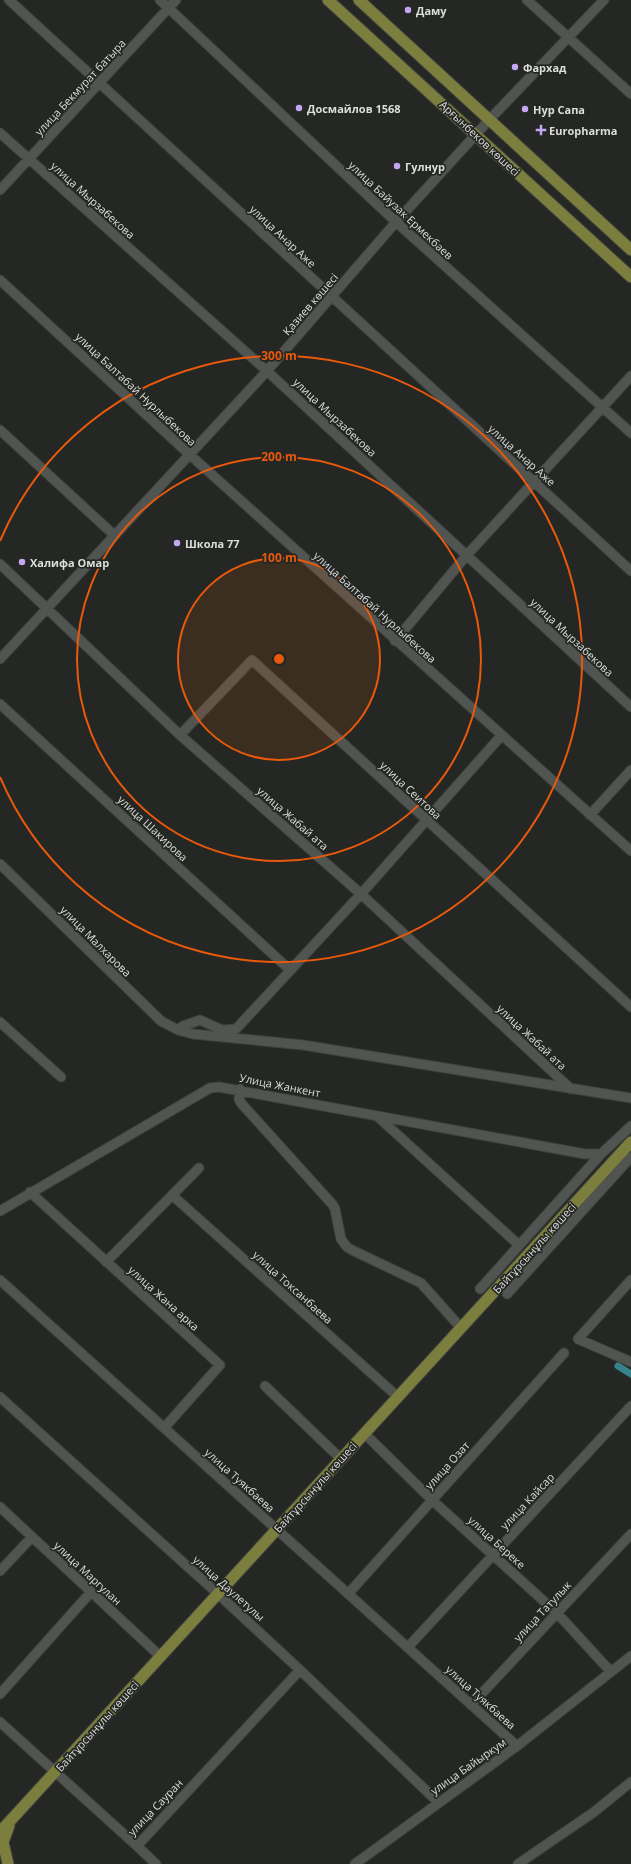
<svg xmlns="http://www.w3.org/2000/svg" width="631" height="1864" font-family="'Open Sans',sans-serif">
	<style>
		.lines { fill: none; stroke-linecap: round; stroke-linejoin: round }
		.canal { stroke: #36838c; stroke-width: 7 }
		.minor-casing { stroke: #3f413e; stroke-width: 11 }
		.major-casing { stroke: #3f413e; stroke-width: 13 }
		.minor { stroke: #515551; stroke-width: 9 }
		.major { stroke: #7c7e3d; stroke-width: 11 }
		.ring { fill: none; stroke: #e8590c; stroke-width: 2 }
		.poi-dot { fill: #c3a7f2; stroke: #242723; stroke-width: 1.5 }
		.labels { text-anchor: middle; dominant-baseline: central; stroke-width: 3.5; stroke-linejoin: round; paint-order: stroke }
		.poi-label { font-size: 11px; font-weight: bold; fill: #dcdedb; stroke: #242723; text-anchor: start }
		.street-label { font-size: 11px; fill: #dcdedb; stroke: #242723 }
		.centre { fill: #e8590c; stroke: #242723; stroke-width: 2 }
		.ring-label { font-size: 12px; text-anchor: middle; font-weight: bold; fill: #e8590c; stroke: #242723; stroke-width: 3.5; stroke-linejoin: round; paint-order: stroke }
	</style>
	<rect width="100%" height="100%" fill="#242723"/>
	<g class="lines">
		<!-- canal -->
		<path class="canal" d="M 618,1366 L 631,1374"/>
		<defs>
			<path id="minor" d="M 9,0 L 631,571
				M 160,0 L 396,222 L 631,433
				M 527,0 L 631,94
				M 0,133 L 267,371 L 631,707
				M 0,190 L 176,0
				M 0,280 L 189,454 L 631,851
				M 0,430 L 114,535
				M 0,564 L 180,735 L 361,894 L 571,1089
				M 395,641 L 466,556 L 631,376
				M 0,659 L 267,371 L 396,222 L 490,119 L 604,0
				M 0,704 L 290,970
				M 180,735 L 252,660 L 631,1007
				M 590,815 L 631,770
				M 0,864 L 161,1021 L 178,1030 L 193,1034 L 303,1045 L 631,1098
				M 0,1022 L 61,1077
				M 178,1030 L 183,1026 L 200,1020 L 222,1030 L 236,1029 L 361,894 L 501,736
				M 240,1089 L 239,1099 L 241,1103 L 333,1205 L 335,1209 L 341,1239 L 347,1247 L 352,1250 L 421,1283 L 461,1328
				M 378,1117 L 519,1245
				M 601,1154 L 631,1126
				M 30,1192 L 220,1365 L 164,1428
				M 172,1195 L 398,1397
				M 0,1211 L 210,1088 L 219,1087 L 585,1154 L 601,1154 L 480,1289
				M 106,1262 L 199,1168
				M 0,1280 L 517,1746
				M 631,1280 L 578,1339 L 631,1362
				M 507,1294 L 631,1157
				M 265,1386 L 341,1459
				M 0,1397 L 218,1594 L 300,1670 L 438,1802
				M 364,1433 L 432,1500 L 557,1613 L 611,1672
				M 0,1507 L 160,1656
				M 0,1571 L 32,1537
				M 348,1594 L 564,1353
				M 408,1647 L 631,1406
				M 0,1694 L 91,1592
				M 471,1705 L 631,1534
				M 0,1722 L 137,1846 L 300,1670
				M 137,1846 L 156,1864
				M 355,1864 L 517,1746 L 631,1656
				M 518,1864 L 594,1812 L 631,1782"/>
			<path id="major" d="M 328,0 L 631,277
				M 359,0 L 631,250
				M 0,1832 L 631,1142
				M 8,1864 L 3,1842 L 9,1826"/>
		</defs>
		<!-- minor casing -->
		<use href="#minor" class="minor-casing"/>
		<!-- major casing -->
		<use href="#major" class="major-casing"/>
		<!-- minor -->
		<use href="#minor" class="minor"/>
		<!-- major -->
		<use href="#major" class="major"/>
	</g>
	<!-- distance rings -->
	<circle cx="279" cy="659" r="101" fill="#e8590c" fill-opacity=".12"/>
	<g class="ring">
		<circle cx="279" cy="659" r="101"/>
		<circle cx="279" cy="659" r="202"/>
		<path d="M0 541A303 303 0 1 1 0 777"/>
	</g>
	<!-- markers -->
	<g class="poi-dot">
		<circle cx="408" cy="10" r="4"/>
		<circle cx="515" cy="67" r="4"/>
		<circle cx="299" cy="108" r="4"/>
		<circle cx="525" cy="109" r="4"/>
		<path d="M539 124h4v4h4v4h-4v4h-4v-4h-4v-4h4z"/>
		<circle cx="397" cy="166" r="4"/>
		<circle cx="177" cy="543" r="4"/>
		<circle cx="22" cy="562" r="4"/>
	</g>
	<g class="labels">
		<!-- poi labels -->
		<g class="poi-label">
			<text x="416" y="10">Даму</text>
			<text x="523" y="67">Фархад</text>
			<text x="307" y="108">Досмайлов 1568</text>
			<text x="533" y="109">Нур Сапа</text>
			<text x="549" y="130">Europharma</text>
			<text x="405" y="166">Гулнур</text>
			<text x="185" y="543">Школа 77</text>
			<text x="30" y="562">Халифа Омар</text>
		</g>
		<!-- street labels -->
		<g class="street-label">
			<text transform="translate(80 87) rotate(-47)">улица Бекмурат батыра</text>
			<text transform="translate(480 138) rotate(43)">Арғынбеков көшесі</text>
			<text transform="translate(93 200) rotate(42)">улица Мырзабекова</text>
			<text transform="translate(401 210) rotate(43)">улица Байузак Ермекбаев</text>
			<text transform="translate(283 236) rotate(43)">улица Анар Аже</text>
			<text transform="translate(310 304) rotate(-49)">Қазиев көшесі</text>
			<text transform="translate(136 389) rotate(43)">улица Балтабай Нурлыбекова</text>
			<text transform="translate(335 417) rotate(43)">улица Мырзабекова</text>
			<text transform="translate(522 455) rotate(42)">улица Анар Аже</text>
			<text transform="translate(375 607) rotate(42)">улица Балтабай Нурлыбекова</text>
			<text transform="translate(572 637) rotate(43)">улица Мырзабекова</text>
			<text transform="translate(411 790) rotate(43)">улица Сеитова</text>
			<text transform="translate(293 818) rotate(41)">улица Жабай ата</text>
			<text transform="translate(153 828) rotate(43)">улица Шакирова</text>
			<text transform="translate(96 941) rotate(45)">улица Малхарова</text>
			<text transform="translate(532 1037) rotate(43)">улица Жабай ата</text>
			<text transform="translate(280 1085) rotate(11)">Улица Жанкент</text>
			<text transform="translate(534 1248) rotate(-48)">Байтұрсынұлы көшесі</text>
			<text transform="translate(293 1287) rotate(42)">улица Токсанбаева</text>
			<text transform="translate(164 1298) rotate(42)">улица Жана арка</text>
			<text transform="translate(447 1465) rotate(-48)">улица Озат</text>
			<text transform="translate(240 1480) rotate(42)">улица Туякбаева</text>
			<text transform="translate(315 1487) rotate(-48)">Байтұрсынұлы көшесі</text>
			<text transform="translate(527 1501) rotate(-47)">улица Кайсар</text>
			<text transform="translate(497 1542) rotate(42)">улица Береке</text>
			<text transform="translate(88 1573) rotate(43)">улица Маргулан</text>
			<text transform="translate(229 1588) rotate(42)">улица Даулетулы</text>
			<text transform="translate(542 1611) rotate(-47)">улица Татулык</text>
			<text transform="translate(481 1697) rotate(42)">улица Туякбаева</text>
			<text transform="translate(97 1726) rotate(-48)">Байтұрсынұлы көшесі</text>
			<text transform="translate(468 1766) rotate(-35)">улица Байыркум</text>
			<text transform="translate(155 1807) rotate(-46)">улица Сауран</text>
		</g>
	</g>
	<circle cx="279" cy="659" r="6" class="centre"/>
	<g class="ring-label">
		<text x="279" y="360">300 m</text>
		<text x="279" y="461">200 m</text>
		<text x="279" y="562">100 m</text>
	</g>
</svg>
